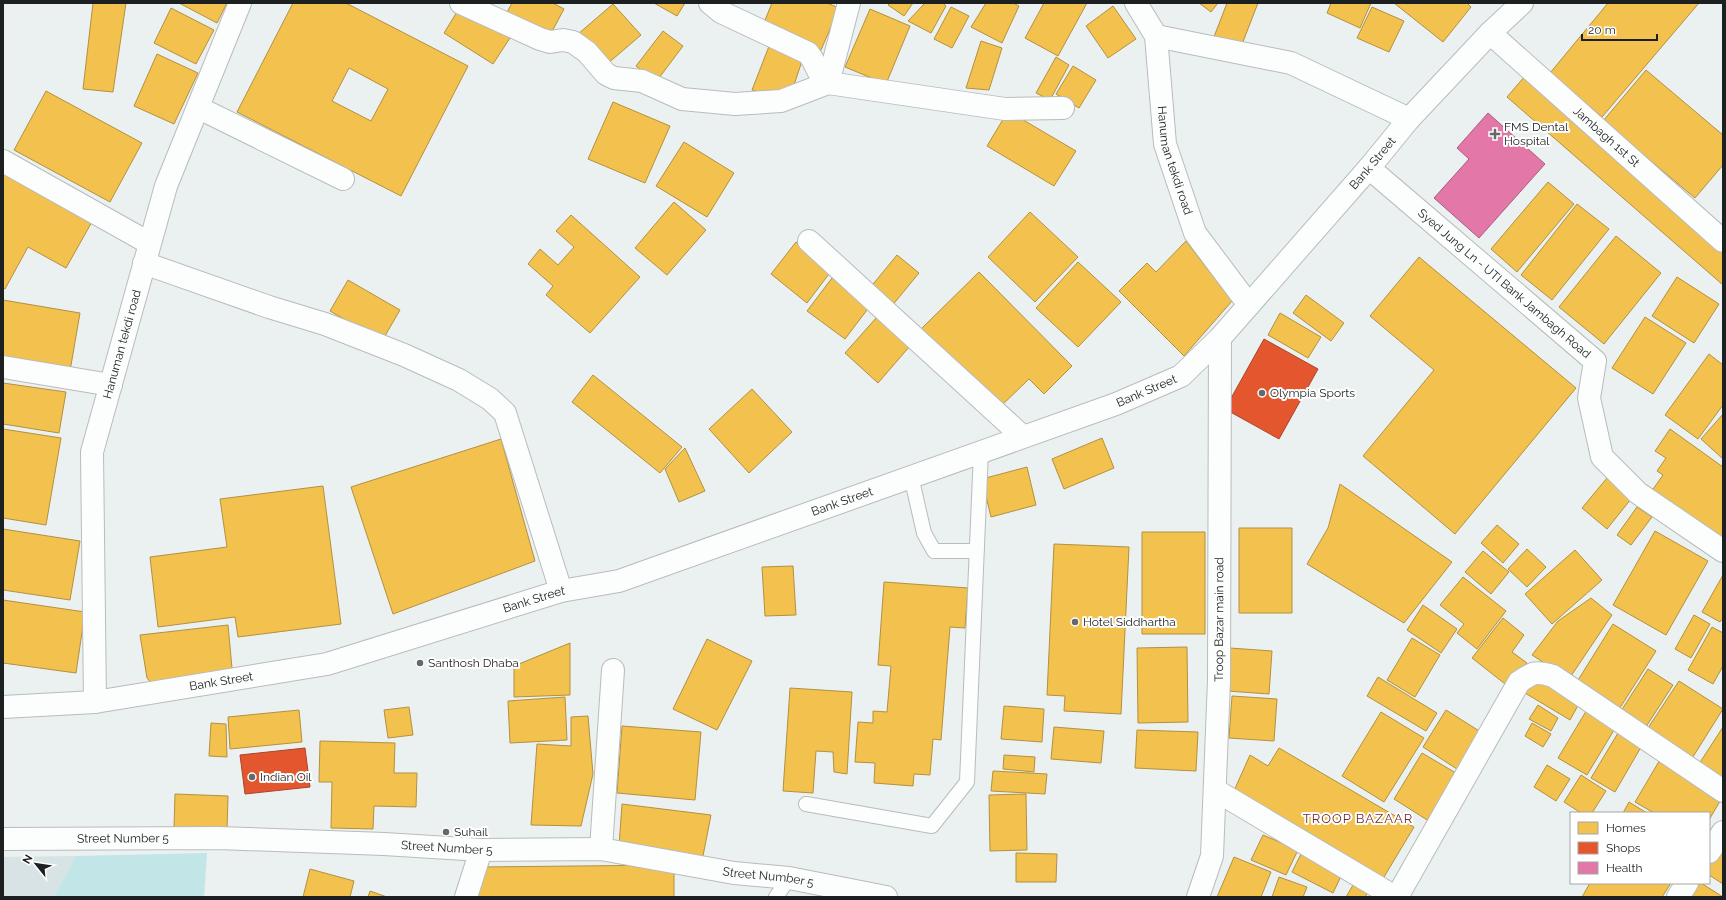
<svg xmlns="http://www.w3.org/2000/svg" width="1726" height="900" font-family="Raleway,sans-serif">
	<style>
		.built { fill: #d7e3e4 }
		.green { fill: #c2e5e7 }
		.homes { fill: #f2c14e; stroke: #b29140; fill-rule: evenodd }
		.shops { fill: #e4572e; stroke: #a8462a }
		.health { fill: #e377a8; stroke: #a85d7f }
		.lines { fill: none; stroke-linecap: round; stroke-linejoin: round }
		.lane-casing { stroke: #b9bcbc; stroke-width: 16 }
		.street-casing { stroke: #b9bcbc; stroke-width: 24 }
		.secondary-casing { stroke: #b9bcbc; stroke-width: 24 }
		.primary-casing { stroke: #b9bcbc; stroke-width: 24 }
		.lane { stroke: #fcfdfd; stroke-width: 14 }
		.street { stroke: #fcfdfd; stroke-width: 22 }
		.secondary { stroke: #fcfdfd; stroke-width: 22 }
		.primary { stroke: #fcfdfd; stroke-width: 22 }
		.poi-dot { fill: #656969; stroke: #fff; stroke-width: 1.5 }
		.labels { text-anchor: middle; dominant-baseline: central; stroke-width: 4; stroke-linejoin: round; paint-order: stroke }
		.poi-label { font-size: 12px; fill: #1d2020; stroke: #fff; text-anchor: start }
		.street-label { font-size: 12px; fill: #1d2020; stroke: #fff }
		.neighbourhood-label { font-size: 13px; letter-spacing: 1px; fill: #702a2d; stroke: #fff }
	</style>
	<rect width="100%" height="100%" fill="#ebf0f0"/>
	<!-- built -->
	<path class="built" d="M 76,856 L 54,897 L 3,897 L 3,857 Z"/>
	<!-- green -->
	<path class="green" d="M 207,853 L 204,897 L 54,897 L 76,856 Z"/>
	<!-- homes -->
	<path class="homes" d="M 93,3 L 126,3 L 113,92 L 83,89 Z
		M 179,3 L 227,3 L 217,23 Z
		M 293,3 L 346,3 L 468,66 L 401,196 L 237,112 ZM 349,68 L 388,89 L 371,121 L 332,101 Z
		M 512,3 L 553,3 L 564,9 L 548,39 L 505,16 Z
		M 654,3 L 685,3 L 677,16 Z
		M 772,3 L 827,3 L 839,8 L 821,50 L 763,25 Z
		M 890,3 L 913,3 L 904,16 L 888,5 Z
		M 925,3 L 943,3 L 946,6 L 931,33 L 908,21 Z
		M 986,3 L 1013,3 L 1019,6 L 1002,43 L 971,27 Z
		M 1044,3 L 1087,3 L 1058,56 L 1025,38 Z
		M 1199,3 L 1218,3 L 1211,12 Z
		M 1227,3 L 1258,3 L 1239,52 L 1212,42 Z
		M 1331,3 L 1371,3 L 1360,28 L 1327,13 Z
		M 1394,3 L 1467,3 L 1471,7 L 1443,42 Z
		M 1608,3 L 1699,3 L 1602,117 L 1550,73 Z
		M 613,4 L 641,35 L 606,65 L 578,34 Z
		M 1113,6 L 1136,39 L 1108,58 L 1086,26 Z
		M 460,7 L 510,38 L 493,64 L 444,33 Z
		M 951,7 L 969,16 L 952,48 L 934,39 Z
		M 1372,7 L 1404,21 L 1389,52 L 1357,38 Z
		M 171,8 L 214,30 L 196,64 L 154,43 Z
		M 870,9 L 910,26 L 886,84 L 845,67 Z
		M 663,31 L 683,46 L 656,82 L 636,66 Z
		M 771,41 L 804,55 L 791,94 L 766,94 L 752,90 Z
		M 981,41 L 1002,48 L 989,90 L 966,88 Z
		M 157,54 L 198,73 L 174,124 L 134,106 Z
		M 1056,57 L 1069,65 L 1050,100 L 1036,93 Z
		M 1073,66 L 1096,80 L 1079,108 L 1056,94 Z
		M 1646,70 L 1723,135 L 1723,165 L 1695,198 L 1603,121 Z
		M 1525,76 L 1723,248 L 1723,285 L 1507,97 Z
		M 46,91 L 142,143 L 110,202 L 14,150 Z
		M 613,102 L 670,126 L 645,183 L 588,159 Z
		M 1008,111 L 1076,151 L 1054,186 L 987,146 Z
		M 684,142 L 734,173 L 707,217 L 656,186 Z
		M 3,170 L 93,220 L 66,268 L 28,247 L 5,289 L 3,288 Z
		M 1548,182 L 1574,204 L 1517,272 L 1491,249 Z
		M 674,202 L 706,230 L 667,275 L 635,248 Z
		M 1577,204 L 1609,229 L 1552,300 L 1521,275 Z
		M 1030,212 L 1078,257 L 1035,302 L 988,257 Z
		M 571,215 L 640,277 L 590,333 L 546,295 L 553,286 L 528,264 L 540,249 L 558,265 L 574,247 L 556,231 Z
		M 1616,236 L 1661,273 L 1604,344 L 1559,307 Z
		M 1186,241 L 1232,301 L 1184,356 L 1119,291 L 1147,263 L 1156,272 Z
		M 796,242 L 832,270 L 807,303 L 771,274 Z
		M 897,255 L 919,273 L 891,307 L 869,289 Z
		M 1419,257 L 1576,388 L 1455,534 L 1363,456 L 1434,370 L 1370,316 Z
		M 1078,262 L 1121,302 L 1078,347 L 1036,308 Z
		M 979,272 L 1072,366 L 1044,394 L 1029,379 L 999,408 L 921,329 Z
		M 1677,277 L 1719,304 L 1694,343 L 1652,316 Z
		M 832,278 L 870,306 L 845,339 L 807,311 Z
		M 348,280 L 400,310 L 382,341 L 330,311 Z
		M 1306,295 L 1344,323 L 1331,341 L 1293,313 Z
		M 3,300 L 80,313 L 70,371 L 3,359 Z
		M 1280,313 L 1321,337 L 1308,358 L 1268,335 Z
		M 877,317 L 910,346 L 878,383 L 845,353 Z
		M 1645,317 L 1686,343 L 1653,394 L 1612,368 Z
		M 1709,354 L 1723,365 L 1723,405 L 1698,439 L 1665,415 Z
		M 593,375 L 682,447 L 660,473 L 572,402 Z
		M 3,383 L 66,392 L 59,433 L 3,424 Z
		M 752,389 L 792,432 L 749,473 L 709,429 Z
		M 1723,414 L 1723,459 L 1701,439 Z
		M 3,429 L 61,438 L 46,525 L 3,518 Z
		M 1670,429 L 1723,467 L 1723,543 L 1651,492 L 1663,475 L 1657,471 L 1666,458 L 1655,451 Z
		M 1102,438 L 1114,468 L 1064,489 L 1052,459 Z
		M 501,439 L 535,561 L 393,614 L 351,487 Z
		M 685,448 L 705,491 L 679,502 L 665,469 Z
		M 1027,467 L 1036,505 L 991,517 L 982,479 Z
		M 1607,478 L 1631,499 L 1607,529 L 1582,508 Z
		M 1340,484 L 1452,562 L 1404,623 L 1307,564 L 1328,528 Z
		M 323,486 L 341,624 L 238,637 L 235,617 L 158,627 L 150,557 L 227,547 L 220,499 Z
		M 1637,507 L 1652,517 L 1631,545 L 1617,535 Z
		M 1497,525 L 1519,544 L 1503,563 L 1481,543 Z
		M 1239,528 L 1292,528 L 1292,613 L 1239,613 Z
		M 3,529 L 80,541 L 70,600 L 3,590 Z
		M 1655,531 L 1708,561 L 1666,635 L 1613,605 Z
		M 1142,532 L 1205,532 L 1205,634 L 1142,634 Z
		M 1054,544 L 1129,547 L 1121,714 L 1064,711 L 1065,696 L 1047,695 Z
		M 1527,549 L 1546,567 L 1527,587 L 1508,569 Z
		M 1575,550 L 1602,580 L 1552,624 L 1525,594 Z
		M 1483,551 L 1509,572 L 1491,594 L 1465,572 Z
		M 793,566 L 796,615 L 765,616 L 762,567 Z
		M 1723,575 L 1723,618 L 1720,622 L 1702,612 Z
		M 1463,577 L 1506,611 L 1477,649 L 1457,633 L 1464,624 L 1440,605 Z
		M 884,582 L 968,588 L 965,628 L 950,627 L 941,740 L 933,739 L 930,775 L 914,774 L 913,786 L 874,783 L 875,763 L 855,762 L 858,722 L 873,723 L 873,711 L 887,712 L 891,666 L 878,665 Z
		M 1591,598 L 1612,615 L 1569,679 L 1532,655 L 1558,621 Z
		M 3,600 L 85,612 L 76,673 L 3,663 Z
		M 1423,605 L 1457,629 L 1441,653 L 1407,630 Z
		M 1694,615 L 1710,624 L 1691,658 L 1675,649 Z
		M 1503,618 L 1524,635 L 1512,652 L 1527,663 L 1509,687 L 1472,658 Z
		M 1613,624 L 1656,651 L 1618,711 L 1575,685 Z
		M 228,625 L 233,679 L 154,686 L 147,678 L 140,635 Z
		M 1712,627 L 1723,633 L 1723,666 L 1713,684 L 1688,670 Z
		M 1412,638 L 1440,655 L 1415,697 L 1387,680 Z
		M 707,639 L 752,661 L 717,730 L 673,709 Z
		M 570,643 L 570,695 L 514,697 L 514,666 Z
		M 1187,647 L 1188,722 L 1138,723 L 1137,648 Z
		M 1230,648 L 1272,651 L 1269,694 L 1227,691 Z
		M 1648,669 L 1673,685 L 1644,730 L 1619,714 Z
		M 1536,673 L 1581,700 L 1570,720 L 1525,693 Z
		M 1378,677 L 1437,713 L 1426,731 L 1367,696 Z
		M 1679,681 L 1723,709 L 1691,760 L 1646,731 Z
		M 790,688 L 852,692 L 847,774 L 834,772 L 833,752 L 816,751 L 813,793 L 783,791 Z
		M 1232,696 L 1277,699 L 1274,741 L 1229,738 Z
		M 565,697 L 567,740 L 510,743 L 508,701 Z
		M 1538,705 L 1558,718 L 1551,731 L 1529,719 Z
		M 1004,706 L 1044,709 L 1042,742 L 1001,739 Z
		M 409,707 L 413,735 L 388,738 L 384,710 Z
		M 1588,708 L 1617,725 L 1587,775 L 1558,758 Z
		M 299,710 L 302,742 L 230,749 L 228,717 Z
		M 1446,710 L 1484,734 L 1460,771 L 1423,747 Z
		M 1381,712 L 1424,738 L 1384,802 L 1342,776 Z
		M 588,716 L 593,774 L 581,826 L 531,825 L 537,744 L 571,746 L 571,717 Z
		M 211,723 L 226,724 L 227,757 L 209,756 Z
		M 1532,723 L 1551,734 L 1543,747 L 1525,736 Z
		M 622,726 L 701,732 L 695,800 L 617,793 Z
		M 1054,727 L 1104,731 L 1101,763 L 1051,759 Z
		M 1723,727 L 1723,784 L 1697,767 Z
		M 1621,728 L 1644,742 L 1615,792 L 1591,778 Z
		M 1137,730 L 1198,732 L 1196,771 L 1135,768 Z
		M 320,741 L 395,743 L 394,773 L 417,773 L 416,807 L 374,806 L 373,829 L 331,828 L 332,782 L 319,782 Z
		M 1279,748 L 1414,827 L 1381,882 L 1233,793 L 1250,755 L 1268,766 Z
		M 1422,753 L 1461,776 L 1432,823 L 1394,799 Z
		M 1004,755 L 1035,757 L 1034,772 L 1003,769 Z
		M 1661,758 L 1723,796 L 1709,820 L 1709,813 L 1654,813 L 1635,802 Z
		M 1547,765 L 1570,779 L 1556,801 L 1534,787 Z
		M 993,771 L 1047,774 L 1045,794 L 991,791 Z
		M 1581,775 L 1606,791 L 1592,813 L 1581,813 L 1564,802 Z
		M 175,794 L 228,796 L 227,829 L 174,828 Z
		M 1026,794 L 1027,850 L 990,851 L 989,795 Z
		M 1629,802 L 1647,813 L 1623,813 Z
		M 622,804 L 711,815 L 703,856 L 619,846 Z
		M 1263,835 L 1298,850 L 1286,875 L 1251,860 Z
		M 1723,839 L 1723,884 L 1709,875 L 1709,862 Z
		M 1303,850 L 1344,870 L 1333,893 L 1292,872 Z
		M 1016,853 L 1057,854 L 1056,882 L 1016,882 Z
		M 1234,857 L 1271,872 L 1261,897 L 1217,897 Z
		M 674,865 L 674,897 L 474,897 L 479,867 Z
		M 310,869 L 354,881 L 350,897 L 303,897 Z
		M 1279,877 L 1307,887 L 1303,897 L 1272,897 Z
		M 1356,880 L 1371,888 L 1365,897 L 1346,897 Z
		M 1590,883 L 1671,883 L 1662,897 L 1582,897 Z
		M 1692,883 L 1701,883 L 1723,897 L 1684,897 Z
		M 370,891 L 387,897 L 368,897 Z"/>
	<!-- shops -->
	<path class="shops" d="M 1264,339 L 1318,369 L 1279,439 L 1225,409 Z
		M 305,748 L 310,787 L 245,794 L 240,755 Z"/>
	<!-- health -->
	<path class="health" d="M 1488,113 L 1545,164 L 1479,238 L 1434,198 L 1469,159 L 1457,148 Z"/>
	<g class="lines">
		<defs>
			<path id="lane" d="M 911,476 L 924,533 L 934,551 L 977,551
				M 806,804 L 932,826 L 967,782 L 981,451
				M 776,897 L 789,878"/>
			<g id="street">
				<path d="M 461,3 L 540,39 L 550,42 L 563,40 L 573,42 L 587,52 L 606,74 L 614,78 L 642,81 L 682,99 L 735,104 L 781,101 L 828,83 L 849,3"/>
				<path d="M 710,3 L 721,12 L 808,53 C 818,65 815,72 828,83 L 1005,109 L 1063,108"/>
				<path id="s1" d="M 1490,33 L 1723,241"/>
				<path d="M 1156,36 L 1291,63 L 1409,119"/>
				<path d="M 199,108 L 343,179"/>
				<path d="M 3,161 L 149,243"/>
				<path id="s2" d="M 1369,168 L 1595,361 L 1589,398 L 1602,457 L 1638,493 L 1723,551"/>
				<path d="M 809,241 L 1022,436"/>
				<path d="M 144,263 L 269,307 L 325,324 L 404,355 L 459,380 L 490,399 L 505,413 L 561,591"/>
				<path d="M 3,367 L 111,385"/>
				<path d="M 1215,790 L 1395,897"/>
				<path id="s3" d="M 3,839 L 218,838 L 384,844 L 481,850 L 601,849 L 734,873 L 789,878 L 886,897"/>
				<path d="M 601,849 L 613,670"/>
				<path d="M 1709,852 L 1723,832"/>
				<path d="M 466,897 L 481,850"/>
				<path d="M 1397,897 L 1519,682 C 1533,672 1536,671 1553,676 L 1723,791"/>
				<path d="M 1678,897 L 1687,883"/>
			</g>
			<g id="secondary">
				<path id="s4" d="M 1136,3 L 1156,36 L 1165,144 L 1195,233 L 1249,305"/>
				<path id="s5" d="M 95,702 L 92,452 L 166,186 L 240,3"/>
				<path id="s6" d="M 1198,897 L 1212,856 L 1219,680 L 1220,338"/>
			</g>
			<g id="primary">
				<path id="s7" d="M 3,707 L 95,702 L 327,664 L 561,591 L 619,581 L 1116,404 L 1181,376 L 1220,338 L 1369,168 L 1409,119 L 1490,33 L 1522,3"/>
			</g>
		</defs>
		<!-- lane casing -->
		<use href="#lane" class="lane-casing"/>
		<!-- street casing -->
		<use href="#street" class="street-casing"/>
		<!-- secondary casing -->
		<use href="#secondary" class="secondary-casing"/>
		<!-- primary casing -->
		<use href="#primary" class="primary-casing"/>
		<!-- lane -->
		<use href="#lane" class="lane"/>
		<!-- street -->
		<use href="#street" class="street"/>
		<!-- secondary -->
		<use href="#secondary" class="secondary"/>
		<!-- primary -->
		<use href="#primary" class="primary"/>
	</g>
	<!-- markers -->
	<g class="poi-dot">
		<path d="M1493 128h4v4h4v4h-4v4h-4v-4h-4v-4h4z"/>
		<circle cx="1262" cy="393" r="4"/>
		<circle cx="1075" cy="622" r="4"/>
		<circle cx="420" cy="663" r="4"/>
		<circle cx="252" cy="777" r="4"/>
		<circle cx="446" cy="832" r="4"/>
	</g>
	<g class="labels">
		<!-- poi labels -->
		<g class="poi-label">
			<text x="1504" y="127">FMS Dental<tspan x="1504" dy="14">Hospital</tspan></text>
			<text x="1270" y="393">Olympia Sports</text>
			<text x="1083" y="622">Hotel Siddhartha</text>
			<text x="428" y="663">Santhosh Dhaba</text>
			<text x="260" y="777">Indian Oil</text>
			<text x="454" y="832">Suhail</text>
		</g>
		<!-- street labels -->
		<g class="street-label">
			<text stroke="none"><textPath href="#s1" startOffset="156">Jambagh 1st St</textPath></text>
			<text stroke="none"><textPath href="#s4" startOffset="165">Hanuman tekdi road</textPath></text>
			<text stroke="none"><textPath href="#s7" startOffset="1516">Bank Street</textPath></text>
			<text stroke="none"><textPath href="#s2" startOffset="178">Syed Jung Ln - UTI Bank Jambagh Road</textPath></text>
			<text stroke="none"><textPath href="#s5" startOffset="362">Hanuman tekdi road</textPath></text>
			<text stroke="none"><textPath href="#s7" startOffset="1192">Bank Street</textPath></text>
			<text stroke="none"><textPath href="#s7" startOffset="868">Bank Street</textPath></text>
			<text stroke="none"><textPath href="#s7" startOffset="544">Bank Street</textPath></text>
			<text stroke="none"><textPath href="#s6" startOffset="280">Troop Bazar main road</textPath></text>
			<text stroke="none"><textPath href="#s7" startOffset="220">Bank Street</textPath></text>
			<text stroke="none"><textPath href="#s3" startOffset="120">Street Number 5</textPath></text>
			<text stroke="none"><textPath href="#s3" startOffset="444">Street Number 5</textPath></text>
			<text stroke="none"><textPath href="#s3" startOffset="768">Street Number 5</textPath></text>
		</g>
		<!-- neighbourhood labels -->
		<g class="neighbourhood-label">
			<text x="1358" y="818">TROOP BAZAAR</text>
		</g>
	</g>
	<!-- border -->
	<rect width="1726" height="900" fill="none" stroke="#1d2020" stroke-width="8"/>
	<!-- legend -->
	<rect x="1570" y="812" width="140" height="72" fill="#ffffff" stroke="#a5a6a6"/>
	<rect x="1578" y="822" width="20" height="12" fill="#f2c14e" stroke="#a5a6a6"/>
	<text x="1606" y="832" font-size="12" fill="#1d2020">Homes</text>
	<rect x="1578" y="842" width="20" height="12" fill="#e4572e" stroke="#a5a6a6"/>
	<text x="1606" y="852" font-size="12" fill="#1d2020">Shops</text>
	<rect x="1578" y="862" width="20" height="12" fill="#e377a8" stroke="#a5a6a6"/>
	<text x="1606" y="872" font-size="12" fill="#1d2020">Health</text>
	<!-- north arrow -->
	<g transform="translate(36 864) rotate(300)" stroke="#ffffff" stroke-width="3" paint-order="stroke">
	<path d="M0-3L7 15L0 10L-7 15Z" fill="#1d2020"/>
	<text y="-6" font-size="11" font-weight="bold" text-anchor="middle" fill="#1d2020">N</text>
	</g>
	<!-- scale -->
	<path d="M1582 34v6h75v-6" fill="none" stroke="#1d2020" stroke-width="2"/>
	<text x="1588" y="34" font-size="12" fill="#1d2020" stroke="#ffffff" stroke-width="3" paint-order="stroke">20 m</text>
</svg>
